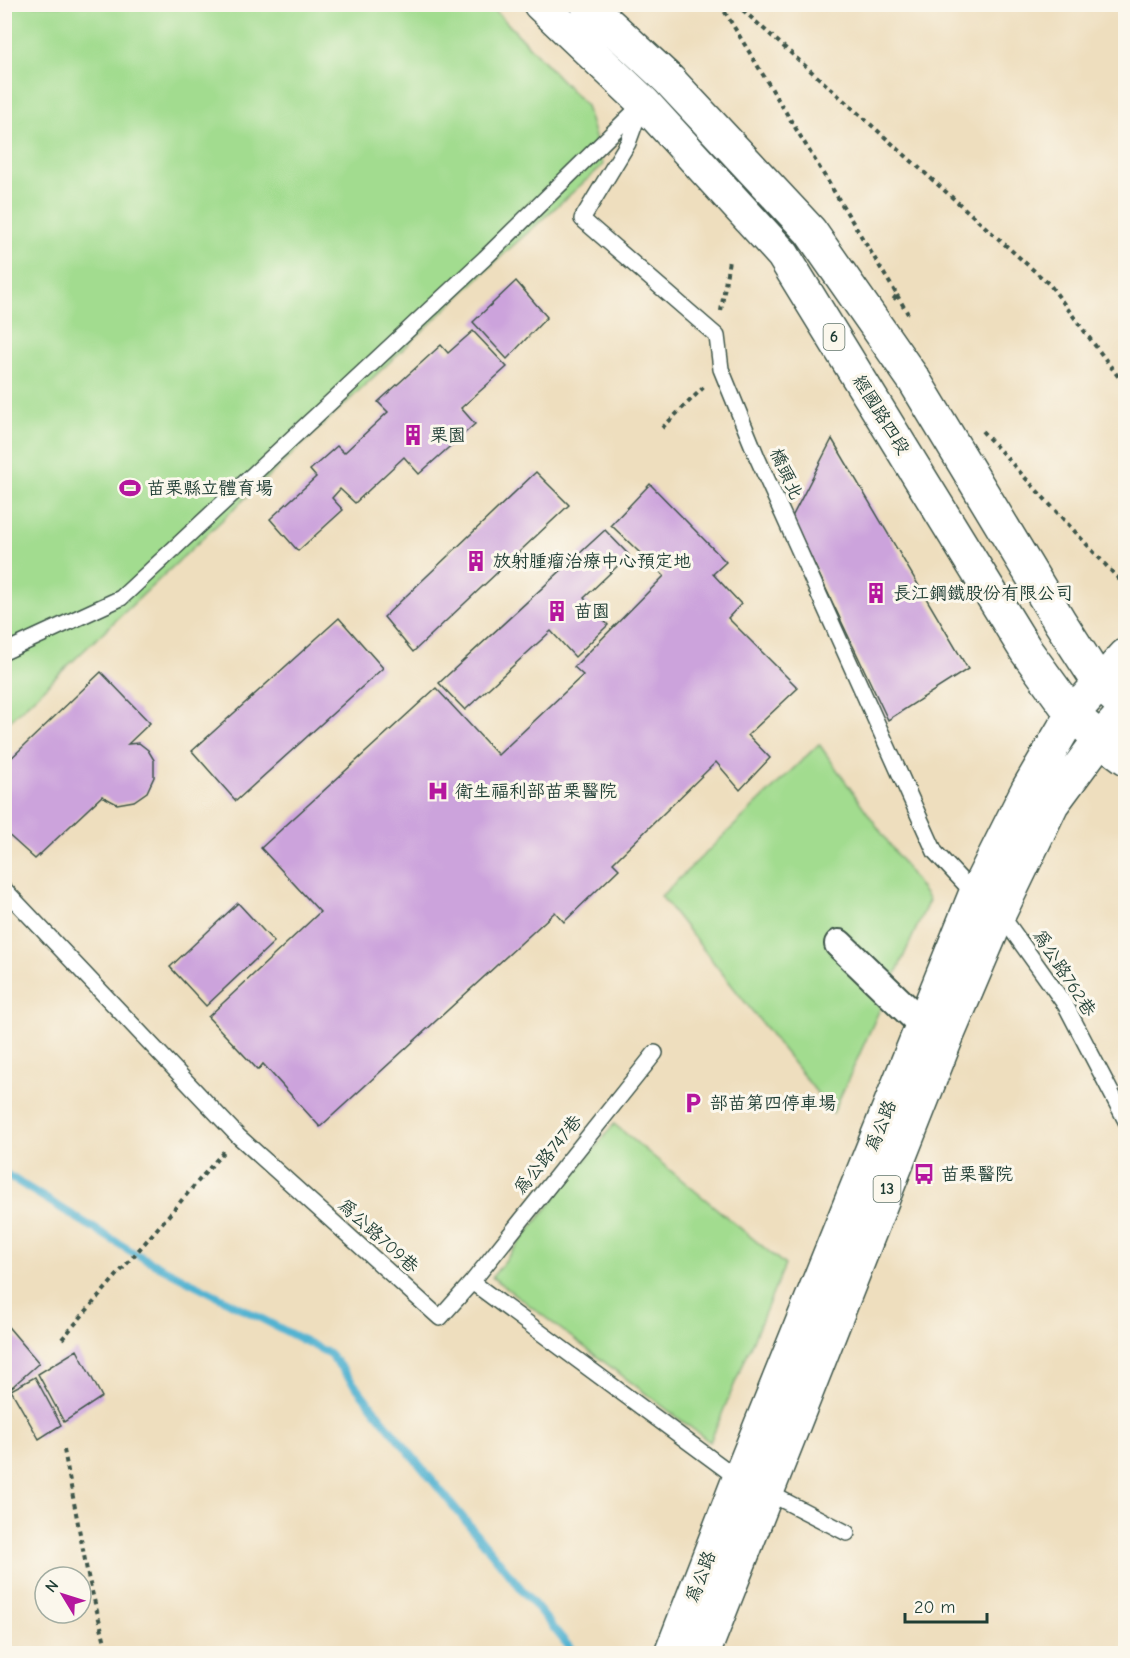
<svg xmlns="http://www.w3.org/2000/svg" width="1130" height="1658" font-family="'Comic Neue','LXGW WenKai TC',sans-serif">
	<style>
		.green { fill: #a2dc8f; stroke: #608c62; stroke-width: 1.5 }
		.lines { fill: none; stroke-linecap: round; stroke-linejoin: round }
		.stream { stroke: #52b3d1; stroke-width: 8 }
		.building { fill: #cca3dc }
		.lane-casing { stroke: #3e5549; stroke-width: 18 }
		.street-casing { stroke: #3e5549; stroke-width: 32 }
		.primary-casing { stroke: #3e5549; stroke-width: 36 }
		.path { stroke: #3e5549; stroke-width: 4; stroke-dasharray: 4.5 4.5; stroke-linecap: butt }
		.lane { stroke: #fff; stroke-width: 15 }
		.street { stroke: #fff; stroke-width: 28 }
		.primary { stroke: #fff; stroke-width: 33 }
		.labels { text-anchor: middle; dominant-baseline: central; stroke-width: 6; stroke-linejoin: round; paint-order: stroke }
		.shield { fill: #fbf7ec; stroke: #61756b; stroke-width: 1.5 }
		.shield-label { font-size: 16px; font-weight: bold; fill: #1f3d34 }
		.street-label { font-size: 18px; fill: #1f3d34; stroke: #fbf7ec }
		.poi-label { font-size: 18px; fill: #1f3d34; stroke: #fbf7ec; text-anchor: start }
	</style>
	<rect width="100%" height="100%" fill="#fbf7ec"/>
	<filter id="ink" filterUnits="userSpaceOnUse"><feTurbulence type="fractalNoise" baseFrequency=".0167" numOctaves="2"/><feDisplacementMap in="SourceGraphic" scale="12" xChannelSelector="R" yChannelSelector="G"/><feConvolveMatrix kernelMatrix="1 2 1 2 8 2 1 2 1" color-interpolation-filters="sRGB"/></filter>
	<filter id="wash" filterUnits="userSpaceOnUse"><feTurbulence type="fractalNoise" baseFrequency=".008" numOctaves="4" result="noise"/><feDisplacementMap in="SourceGraphic" scale="24" xChannelSelector="R" yChannelSelector="G"/><feGaussianBlur stdDeviation="1.35" result="paint"/><feColorMatrix in="noise" values="0 0 0 0 0 0 0 0 0 0 0 0 0 0 0 0 0 1.4 0 .05"/><feComposite in="paint" operator="in"/></filter>
	<g filter="url(#wash)">
		<rect width="100%" height="100%" fill="#eedebe"/>
		<!-- green -->
		<path class="green" d="M 5,5 L 490,5 L 586,106 L 603,165 L 507,251 L 5,725 Z
			M 819,744 L 929,900 L 833,1113 L 661,896 Z
			M 614,1124 L 785,1265 L 710,1442 L 492,1277 Z"/>
		<g class="lines">
			<!-- stream -->
			<path class="stream" d="M 4,1173 L 134,1253 L 330,1354 L 377,1413 L 575,1654"/>
		</g>
		<g id="blocks">
			<!-- building -->
			<path class="building" d="M 516,281 L 547,317 L 507,359 L 473,322 Z
				M 473,331 L 507,367 L 461,408 L 475,424 L 419,474 L 404,457 L 355,503 L 340,489 L 332,498 L 343,510 L 298,551 L 270,519 L 316,477 L 310,470 L 337,446 L 344,453 L 388,412 L 378,402 L 441,345 L 448,353 Z
				M 832,439 L 968,669 L 888,720 L 792,517 Z
				M 536,472 L 569,505 L 413,652 L 384,617 Z
				M 650,484 L 726,562 L 713,574 L 741,604 L 728,618 L 798,688 L 748,735 L 770,758 L 740,790 L 716,762 L 613,863 L 619,869 L 564,922 L 555,912 L 320,1127 L 263,1064 L 258,1070 L 208,1017 L 320,912 L 261,848 L 436,688 L 498,755 L 583,675 L 574,667 L 664,576 L 611,525 Z
				M 605,530 L 629,555 L 584,598 L 608,625 L 575,657 L 551,631 L 465,710 L 439,683 Z
				M 339,618 L 383,668 L 236,801 L 192,751 Z
				M 101,672 L 150,723 L 128,744 L 139,743 L 148,750 L 154,760 L 154,777 L 147,792 L 134,801 L 117,804 L 102,796 L 35,859 L 4,831 L 4,765 Z
				M 238,903 L 274,942 L 206,1006 L 170,967 Z
				M 4,1322 L 39,1363 L 12,1387 L 4,1378 Z
				M 77,1350 L 102,1397 L 64,1422 L 38,1374 Z
				M 35,1377 L 61,1425 L 39,1439 L 11,1390 Z"/>
		</g>
	</g>
	<g filter="url(#ink)">
		<use href="#blocks" fill-opacity="0" stroke="#3e5549" stroke-width="1.5"/>
		<g class="lines">
			<defs>
				<path id="lane" d="M 643,102 L 628,143 L 582,219 L 717,336 L 721,369 L 757,457 L 935,852 L 977,897
					M 4,652 L 121,598 L 485,258 L 639,107
					M 4,889 L 238,1136 L 440,1318 L 472,1282 L 740,1480
					M 999,912 L 1066,1006 L 1126,1121
					M 472,1282 L 655,1053
					M 765,1491 L 847,1533"/>
				<path id="street" d="M 839,944 L 922,1024 L 943,1032"/>
				<path id="primary" d="M 540,4 L 643,102 L 783,255 L 1027,652 L 1072,714 L 1100,739 L 1126,758
					M 587,4 L 669,80 L 810,231 L 914,380 L 1060,622 L 1100,684 L 1116,698
					M 671,1654 L 739,1479 L 975,895 L 1028,789 L 1072,714 L 1126,655
					M 703,1654 L 948,1034 L 1000,912 L 1052,804 L 1100,739 L 1126,710"/>
			</defs>
			<!-- lane casing -->
			<use href="#lane" class="lane-casing"/>
			<!-- street casing -->
			<use href="#street" class="street-casing"/>
			<!-- primary casing -->
			<use href="#primary" class="primary-casing"/>
			<!-- path -->
			<path class="path" d="M 720,4 L 897,295 L 893,300
				M 736,4 L 1050,285 L 1126,387
				M 897,295 L 908,314
				M 721,311 L 729,260
				M 662,428 L 706,385
				M 982,431 L 1126,587
				M 62,1339 L 225,1150
				M 64,1450 L 88,1576 L 108,1654"/>
			<!-- lane -->
			<use href="#lane" class="lane"/>
			<!-- street -->
			<use href="#street" class="street"/>
			<!-- primary -->
			<use href="#primary" class="primary"/>
		</g>
	</g>
	<!-- icons -->
	<defs>
		<symbol id="building-bare" viewBox="-9 -9 18 18"><path d="M-4-6H4V6H1V3H-1V6H-4ZM-2.5-4.3h1.7v1.8h-1.7ZM.8-4.3h1.7v1.8H.8ZM-2.5-1h1.7V.8h-1.7ZM.8-1h1.7V.8H.8Z" fill="#b5179e" stroke="#fbf7ec" stroke-width="2.5" paint-order="stroke"/></symbol>
		<symbol id="stadium-bare" viewBox="-9 -9 18 18"><path d="M0-5a6.5 5 0 1 0 0 10a6.5 5 0 1 0 0-10ZM-3.5-1.8h7v3.6h-7Z" fill="#b5179e" stroke="#fbf7ec" stroke-width="2.5" paint-order="stroke"/></symbol>
		<symbol id="hospital-bare" viewBox="-9 -9 18 18"><path d="M-5-5h3v3.5h4V-5h3V5h-3V1.5h-4V5h-3Z" fill="#b5179e" stroke="#fbf7ec" stroke-width="2.5" paint-order="stroke"/></symbol>
		<symbol id="parking-bare" viewBox="-9 -9 18 18"><path d="M-3.5-5.5H1a3.5 3.5 0 0 1 0 7H-1V5.5H-3.5ZM-1-3.4V-.6H.8a1.4 1.4 0 0 0 0-2.8Z" fill="#b5179e" stroke="#fbf7ec" stroke-width="2.5" paint-order="stroke"/></symbol>
		<symbol id="bus-bare" viewBox="-9 -9 18 18"><path d="M-5-6H5V4H4V6H2V4H-2V6H-4V4H-5ZM-3.5-4V0h7V-4ZM-3.5 1.2v1.5H-2V1.2ZM2 1.2v1.5H3.5V1.2Z" fill="#b5179e" stroke="#fbf7ec" stroke-width="2.5" paint-order="stroke"/></symbol>
	</defs>
	<g fill-rule="evenodd">
		<use href="#building-bare" x="398" y="420" width="30" height="30"/>
		<use href="#stadium-bare" x="115" y="473" width="30" height="30"/>
		<use href="#building-bare" x="461" y="546" width="30" height="30"/>
		<use href="#building-bare" x="861" y="578" width="30" height="30"/>
		<use href="#building-bare" x="542" y="596" width="30" height="30"/>
		<use href="#hospital-bare" x="423" y="776" width="30" height="30"/>
		<use href="#parking-bare" x="678" y="1088" width="30" height="30"/>
		<use href="#bus-bare" x="909" y="1159" width="30" height="30"/>
	</g>
	<g class="labels">
		<!-- shield labels -->
		<g class="shield">
			<rect x="823.5" y="324" width="21" height="26" rx="4.5"/>
			<rect x="873.5" y="1176" width="27" height="26" rx="4.5"/>
		</g>
		<g class="shield-label">
			<text x="834" y="337">6</text>
			<text x="887" y="1189">13</text>
		</g>
		<!-- street labels -->
		<g class="street-label">
			<text transform="translate(881 415) rotate(58)">經國路四段</text>
			<text transform="translate(786 474) rotate(66)">橋頭北</text>
			<text transform="translate(1064 973) rotate(57)">為公路762巷</text>
			<text transform="translate(881 1126) rotate(-68)">為公路</text>
			<text transform="translate(548 1155) rotate(-51)">為公路747巷</text>
			<text transform="translate(378 1236) rotate(42)">為公路709巷</text>
			<text transform="translate(701 1577) rotate(-69)">為公路</text>
		</g>
		<!-- poi labels -->
		<g class="poi-label">
			<text x="430" y="435">栗園</text>
			<text x="147" y="488">苗栗縣立體育場</text>
			<text x="493" y="561">放射腫瘤治療中心預定地</text>
			<text x="893" y="593">長江鋼鐵股份有限公司</text>
			<text x="574" y="611">苗園</text>
			<text x="455" y="791">衛生福利部苗栗醫院</text>
			<text x="710" y="1103">部苗第四停車場</text>
			<text x="941" y="1174">苗栗醫院</text>
		</g>
	</g>
	<!-- margin -->
	<rect width="1130" height="1658" fill="none" stroke="#fbf7ec" stroke-width="24"/>
	<!-- north arrow -->
	<g transform="translate(63 1595) rotate(308)"><circle r="28" fill="#fbf7ec" stroke="#a3ada2" stroke-width="1.5"/>
	<path d="M0-4.5L10 22L0 15L-10 22Z" fill="#b5179e"/>
	<text y="-9" font-size="16" font-weight="bold" text-anchor="middle" fill="#1f3d34">N</text>
	</g>
	<!-- scale -->
	<path d="M905 1613v9h82v-9" fill="none" stroke="#1f3d34" stroke-width="3"/>
	<text x="914" y="1613" font-size="18" fill="#1f3d34" stroke="#fbf7ec" stroke-width="4.5" paint-order="stroke">20 m</text>
</svg>
